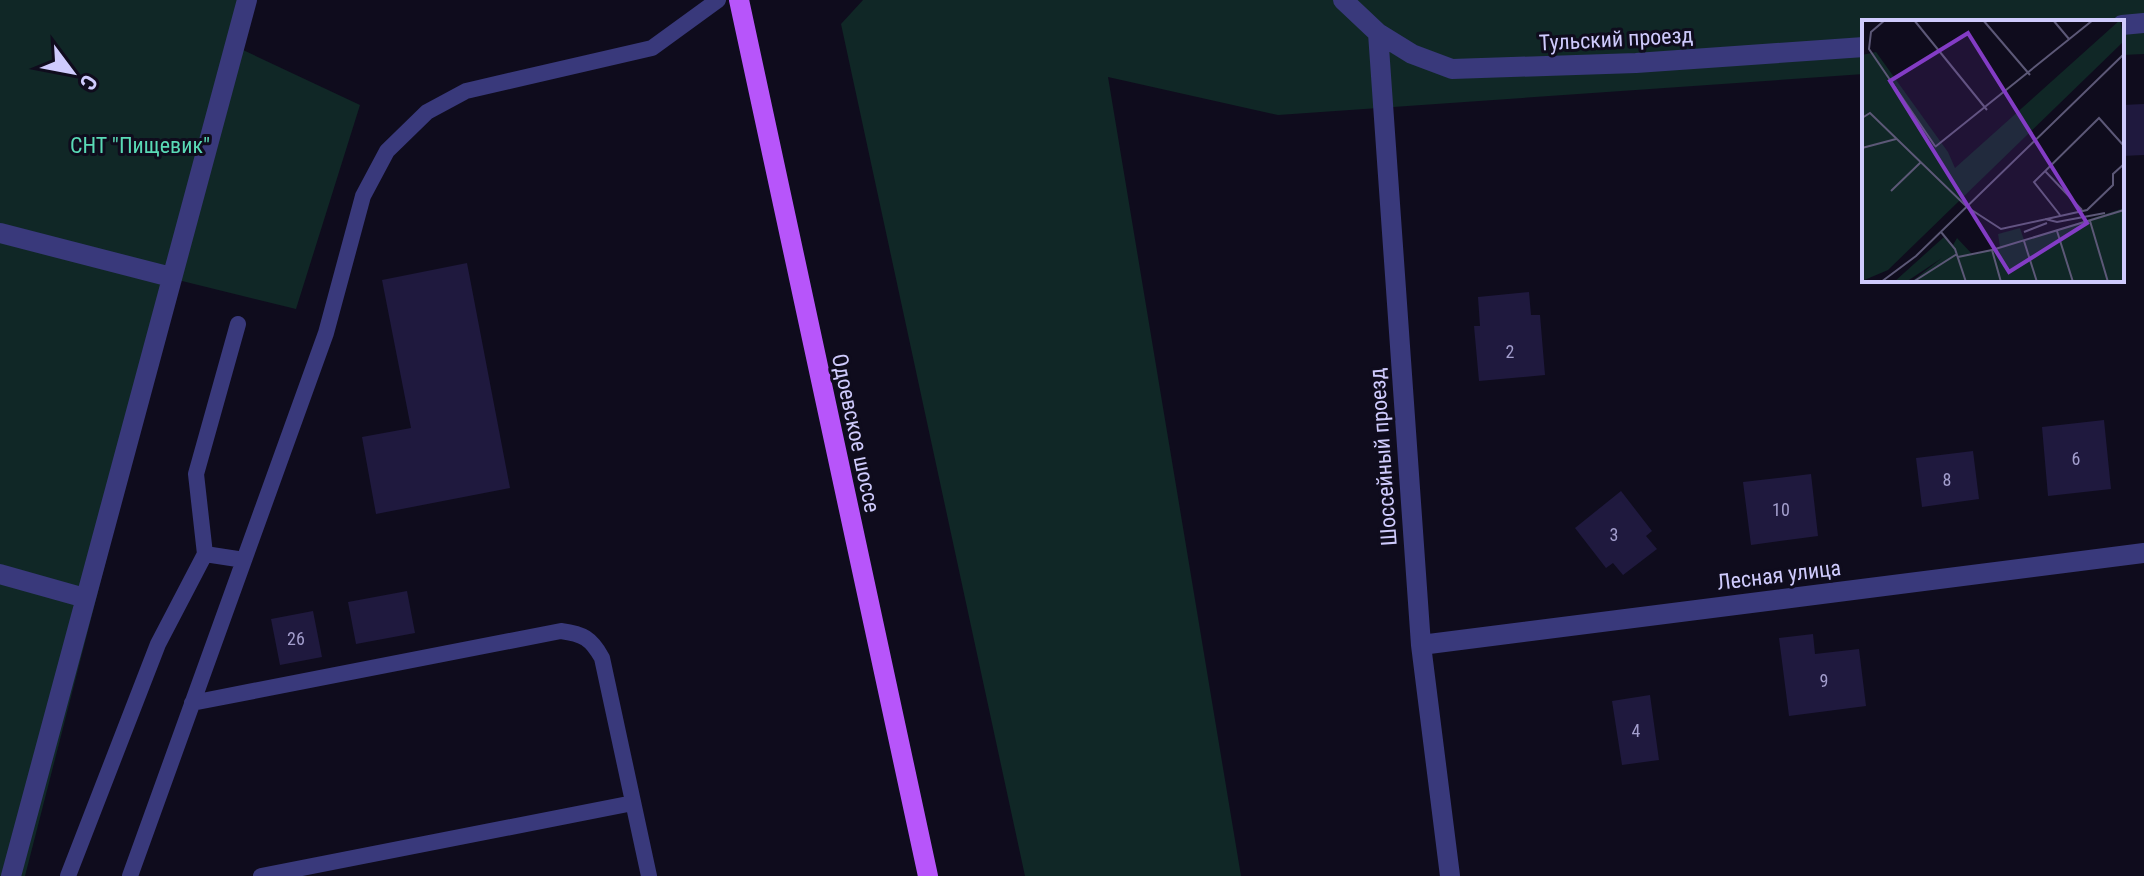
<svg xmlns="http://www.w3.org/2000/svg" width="2144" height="876" font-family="'Roboto Condensed',sans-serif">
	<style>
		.green { fill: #102726 }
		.building { fill: #1f193e }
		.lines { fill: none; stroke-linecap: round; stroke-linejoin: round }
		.lane { stroke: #39397b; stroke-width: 16 }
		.street { stroke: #39397b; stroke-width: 20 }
		.primary { stroke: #b755fa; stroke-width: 20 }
		.labels { text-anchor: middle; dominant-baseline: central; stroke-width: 6; stroke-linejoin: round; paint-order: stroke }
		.number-label { font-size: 18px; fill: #a39ecd }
		.street-label { font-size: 22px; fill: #cfcbfd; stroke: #0f0c1d }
		.park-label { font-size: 22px; fill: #5adab6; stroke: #0f0c1d }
		.inset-road { fill: none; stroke: #5c5877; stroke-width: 2 }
		.view { fill: #833cc5; fill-opacity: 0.15; stroke: #833cc5; stroke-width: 4 }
		.inset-edge { fill: none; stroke: #cfcbfd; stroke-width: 4 }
	</style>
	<rect width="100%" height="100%" fill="#0f0c1d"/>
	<!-- green -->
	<path class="green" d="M 0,0 L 256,0 L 243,50 L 360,105 L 296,309 L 178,280 L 25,876 L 0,876 Z
		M 863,0 L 2144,0 L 2144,54 L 2122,55 L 2122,22 L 1864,22 L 1864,74 L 1278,115 L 1108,77 L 1241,876 L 1025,876 L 841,24 Z"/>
	<!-- building -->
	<path class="building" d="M 2144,104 L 2144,155 L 2122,156 L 2122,105 Z
		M 467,263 L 510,488 L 376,514 L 362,437 L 411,428 L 382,280 Z
		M 1529,292 L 1531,315 L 1540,315 L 1545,375 L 1479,381 L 1474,326 L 1480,326 L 1478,297 Z
		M 2104,420 L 2111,489 L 2048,496 L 2042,427 Z
		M 1973,451 L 1979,499 L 1922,507 L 1916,458 Z
		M 1811,474 L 1818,536 L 1751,545 L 1743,482 Z
		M 1621,491 L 1652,531 L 1646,536 L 1657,549 L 1623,575 L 1613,563 L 1606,568 L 1575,528 Z
		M 407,591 L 415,633 L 356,644 L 348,602 Z
		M 313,611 L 322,657 L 280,665 L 271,619 Z
		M 1813,634 L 1815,654 L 1859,649 L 1866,706 L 1789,716 L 1779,638 Z
		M 1650,695 L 1659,760 L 1622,765 L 1612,701 Z"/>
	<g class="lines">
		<!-- lane -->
		<path class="lane" d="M 205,554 L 196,474 L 238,324
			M 192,703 L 561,631 C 583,634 591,638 602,658 L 649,876
			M 68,876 L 158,644 L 205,554 L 244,560
			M 130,876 L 326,333 L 363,196 L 387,151 L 427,112 L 466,91 L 652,48 L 718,0
			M 261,876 L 633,803"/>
		<!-- street -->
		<path class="street" d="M 1343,0 L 1378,33 L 1412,54 L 1452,69 L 1636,63 L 1864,47
			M 2122,25 L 2144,23
			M 1378,33 L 1421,645 L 1450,876
			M 0,233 L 171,277
			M 0,574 L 85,598
			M 1421,645 L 2144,553
			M 11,876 L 247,0"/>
		<!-- primary -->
		<path class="primary" d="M 739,0 L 928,876"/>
	</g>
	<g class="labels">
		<!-- number labels -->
		<g class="number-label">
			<text x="1510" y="351">2</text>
			<text x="2076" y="458">6</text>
			<text x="1947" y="479">8</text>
			<text x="1781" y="509">10</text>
			<text x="1614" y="534">3</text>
			<text x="296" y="638">26</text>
			<text x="1824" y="680">9</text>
			<text x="1636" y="730">4</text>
		</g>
		<!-- street labels -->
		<g class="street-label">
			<text transform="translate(1616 39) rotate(-3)">Тульский проезд</text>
			<text transform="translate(856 433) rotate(78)">Одоевское шоссе</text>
			<text transform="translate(1383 457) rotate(-94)">Шоссейный проезд</text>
			<text transform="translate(1779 575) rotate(-7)">Лесная улица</text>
		</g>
		<!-- park labels -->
		<g class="park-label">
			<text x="140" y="145">СНТ "Пищевик"</text>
		</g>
	</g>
	<!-- overview -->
	<g transform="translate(1862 20)">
		<rect width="262" height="262" fill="#0f0c1d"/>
		<path d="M 258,0 L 262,21 L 26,250 L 0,261 L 0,35 L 14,32 L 86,132 L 93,148 ZM 262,188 L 262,262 L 49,262 L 80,238 L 44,262 L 32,262 L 82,217 L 90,227 L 95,218 L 111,235 L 138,227 L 136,214 L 158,208 L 162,220 Z" fill="#102726"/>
		<path class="inset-road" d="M 23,0 L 9,12 L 7,29 L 73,126M 52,0 L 125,90M 121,0 L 168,55M 191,0 L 207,19M 0,98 L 8,93 L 105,187 L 139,209 L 225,190 L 251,165 L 251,154 L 262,144M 73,127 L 231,0M 0,128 L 34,119M 183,151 L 220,190M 29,171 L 59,142M 198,195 L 172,162 L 237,98 L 262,126M 183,199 L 195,202 L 243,193M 228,201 L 246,262M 195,211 L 211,262M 79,212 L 93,229 L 104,262M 162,212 L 185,203M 162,221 L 175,262M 96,237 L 130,230M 19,262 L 54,236 L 262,34M 51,262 L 95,234M 139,262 L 130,230 L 262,190"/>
		<path class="view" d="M 106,13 L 225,203 L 147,252 L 28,61 Z"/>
		<rect width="262" height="262" class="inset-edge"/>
	</g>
	<!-- north arrow -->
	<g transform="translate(72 72) rotate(122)" stroke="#0f0c1d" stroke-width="6" paint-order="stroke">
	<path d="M0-6L14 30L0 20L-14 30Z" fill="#cfcbfd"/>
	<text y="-12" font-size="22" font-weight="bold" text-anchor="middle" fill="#cfcbfd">С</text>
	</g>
</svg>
